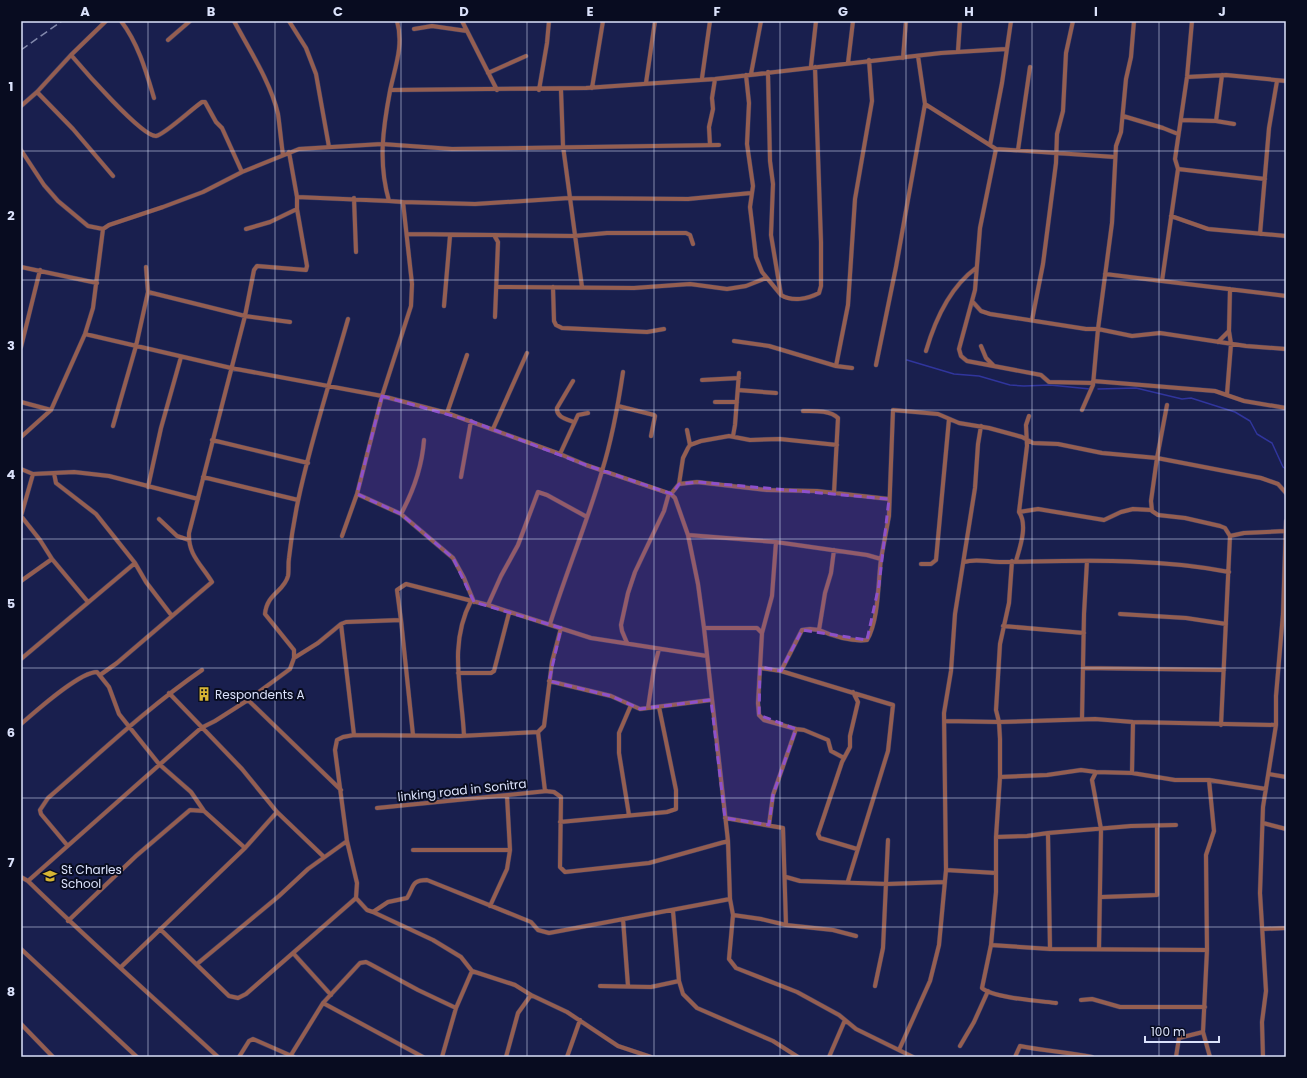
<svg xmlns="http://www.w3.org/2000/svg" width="1307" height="1078" font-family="Poppins,sans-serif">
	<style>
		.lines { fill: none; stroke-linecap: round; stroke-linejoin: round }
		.stream { stroke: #30359d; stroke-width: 1.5 }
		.minor-casing { stroke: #343a66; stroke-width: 5 }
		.minor { stroke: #945e51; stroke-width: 4 }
		.rail { stroke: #8289ac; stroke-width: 1.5; stroke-dasharray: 8 4; stroke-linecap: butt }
		.marked { fill: #8e50cb; fill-opacity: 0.2; stroke: #8e50cb; stroke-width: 3; stroke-dasharray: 8 5; stroke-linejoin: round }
		.grid { fill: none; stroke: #dbe2fb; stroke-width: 1; stroke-opacity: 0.55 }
		.labels { text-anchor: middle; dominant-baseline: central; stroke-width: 4; stroke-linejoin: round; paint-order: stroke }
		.poi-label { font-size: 12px; fill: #dbe2fb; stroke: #080c20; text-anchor: start }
		.street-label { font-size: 12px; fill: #dbe2fb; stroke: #080c20 }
		.neatline { fill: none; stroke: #dbe2fb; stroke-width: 1.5 }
		.grid-label { font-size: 13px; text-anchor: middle; font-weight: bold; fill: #dbe2fb }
	</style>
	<rect width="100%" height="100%" fill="#191f4e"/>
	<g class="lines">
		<!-- stream -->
		<path class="stream" d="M 907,360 L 954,374 L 979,376 L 1010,385 L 1024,386 L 1050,385 L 1090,389
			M 1098,389 L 1136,388 L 1182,399 L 1191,398 L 1235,412 L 1250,421 L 1257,434 L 1272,443 L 1283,467 L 1286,469"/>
		<defs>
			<path id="minor" d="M 121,21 C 138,43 146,71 154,98
				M 234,21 C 249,49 271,83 278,114 C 280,128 281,141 283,155
				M 289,21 L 306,48 L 316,74 L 329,147
				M 397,21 C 404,45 395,67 390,91 C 383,128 378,163 389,201 L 403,202 L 412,284 L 411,306 L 382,396 L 357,494 L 401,514 L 453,558 L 464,578 L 474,602
				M 462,21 L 497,90
				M 1192,21 L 1187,77 L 1175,159 L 1178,169 L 1265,179
				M 414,29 L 432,26 L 467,31
				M 168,40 L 190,21
				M 958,51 L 960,21
				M 71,55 C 82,68 142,137 156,136 C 164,135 193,108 202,102 L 205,102 L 216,122 L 222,128 L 242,172
				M 918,56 L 925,104 L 996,149 L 1115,157
				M 903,58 L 906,21
				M 848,63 L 853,21
				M 811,66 L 816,21
				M 768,72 L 770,161 L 773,184 L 771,235 L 781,295
				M 488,73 L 526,56
				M 751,74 L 761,21
				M 746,75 L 749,103 L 747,144 L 753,186 L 750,207 L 756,257 L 762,272 L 781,295 C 792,302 808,299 819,293 L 821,286 L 821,242 L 815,67
				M 1187,77 L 1226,75 L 1286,81
				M 702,78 L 710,21
				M 646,83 L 655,21
				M 592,88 L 603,21
				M 391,90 L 586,88 L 715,79 L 941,53 L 1006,49
				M 539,90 L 547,43 L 549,21
				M 561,90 L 563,146 L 582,287
				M 37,92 L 73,129 L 113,176
				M 21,106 L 37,92 L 71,55 L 106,21
				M 1123,116 L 1163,128 L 1178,134
				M 1181,120 L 1216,121 L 1234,124
				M 1216,121 L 1222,75
				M 710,145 L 709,127 L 713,109 L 712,98 L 715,79
				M 990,145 L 1002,83 L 1011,21
				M 996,149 L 980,228 L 975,290 L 972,301 L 981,311 L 990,314 L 1086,329 L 1098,329 L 1112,223 L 1116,146 L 1121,132 L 1126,79 L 1131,57 L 1134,21
				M 21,150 L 44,185 L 58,201 L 88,226 L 103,229
				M 1018,150 L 1030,67
				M 289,152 L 297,197
				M 1178,169 L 1162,281 L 1286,296
				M 354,198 L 356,252
				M 403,202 L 475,204 L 569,198 L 688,199 L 751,193
				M 1171,216 L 1208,229 L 1286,236
				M 246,229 L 270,222 L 297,209
				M 407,234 L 494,235 L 498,242 L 495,317
				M 1260,234 L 1269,128 L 1277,81
				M 494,235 L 574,236 L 607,233 L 686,233 L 690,235 L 693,244
				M 21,267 L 97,283
				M 1105,274 L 1162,281
				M 497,287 L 634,288 L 690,284 L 727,289 L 746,286 L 766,278
				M 553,287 L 554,321 L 556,325 L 562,328 L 647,332 L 664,329
				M 972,301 L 959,349 L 961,356 L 967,361 L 1041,375 L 1049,382 L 1093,383
				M 444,306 L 450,236
				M 1032,320 L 1043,264 L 1056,163 L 1057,134 L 1063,111 L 1066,53 L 1073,21
				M 290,322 L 245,316 L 254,270 L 257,266 L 306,270 L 307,266 L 297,209 L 297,197 L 389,201
				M 85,334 L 231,368 L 382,396 L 447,413 L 560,454 L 586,465 L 671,494 L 675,498 L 688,535 L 698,584 L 704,628 L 728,841 L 730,899 L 733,915 L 729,959 L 736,968 L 797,992 L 839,1015 L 856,1029 L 913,1057
				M 734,341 L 769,346 L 836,366 L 852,368
				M 1218,342 L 1229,331
				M 981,346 L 986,358 L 993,365
				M 21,347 L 40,270
				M 926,351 C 935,320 949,288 976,268
				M 876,365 L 896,267 L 925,104
				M 836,366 L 848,305 L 855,199 L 872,101 L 869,60
				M 702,380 L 739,378
				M 573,381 L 557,408 C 556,417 566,419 574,422
				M 1093,381 L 1215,391 L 1244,401 L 1286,408
				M 738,390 L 776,393
				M 1227,394 L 1231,344 L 1229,331 L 1230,289
				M 21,402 L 51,410
				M 715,402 L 737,402
				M 1167,405 L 1157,458 L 1151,501 L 1152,511 L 1158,515 L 1185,518 L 1220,526 L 1225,528 L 1230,536 L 1221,725
				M 618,406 L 654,415 L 655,416 L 651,436
				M 1082,410 L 1093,385 L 1098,329 L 1132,336 L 1160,333 L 1246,346 L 1286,349
				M 803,411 C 814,411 830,410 838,418 L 834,493
				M 447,413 L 467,355
				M 113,426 L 136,346 L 148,292 L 146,267
				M 493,429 L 527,353
				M 687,430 L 690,445
				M 733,436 L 735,425 L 739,373
				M 21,437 L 51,410 L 85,334 L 93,308 L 103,229 L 109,225 L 163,207 L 203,192 L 242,172 L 299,149 L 382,144 L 452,149 L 719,145
				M 212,440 L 308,463
				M 560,454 L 578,415 L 588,413
				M 21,469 L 33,474
				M 54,473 L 56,483 L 96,514 L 135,563
				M 203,477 L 298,500
				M 461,477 L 471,421
				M 679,484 L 683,458 L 688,448 L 690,445 L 701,441 L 729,436 L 750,440 L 780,439 L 837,445
				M 148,487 L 161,428 L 181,357
				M 671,494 L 679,484 L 697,482 L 767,490 L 817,491 L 889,499
				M 1019,512 L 1038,509 L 1104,520 L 1121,512 L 1133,509 L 1151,510
				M 401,514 C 414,490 422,467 424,440
				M 21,516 L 33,474 L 74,472 L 109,476 L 198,499
				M 21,516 L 40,540 L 52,559 L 88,602
				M 159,519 L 177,536 L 189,540
				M 688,535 L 776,542 L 867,555 L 881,559 L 889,516 L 893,410 L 938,414 L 959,423 L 989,428 L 1022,437 L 1033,443 L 1058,444 L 1102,453 L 1157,458 L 1261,478 L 1278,484 L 1286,493
				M 342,536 L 357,494
				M 1230,536 L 1244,533 L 1285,531
				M 1012,561 L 1009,603 L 1000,644 L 996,710 L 999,722 L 1000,739 L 1000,777 L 996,837 L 996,892 L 991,945 L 982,988 C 993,998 1040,1001 1056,1003
				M 1016,561 C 1020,547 1028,525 1019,512 L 1027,446 L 1026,425 L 1029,416
				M 964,562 C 976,558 988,562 1000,562 C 1076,561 1154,557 1229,572
				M 921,564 L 931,564 L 936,560 L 949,419
				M 21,581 L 52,559
				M 488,605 L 501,576 L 518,545 L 538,492 L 547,495 L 587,517
				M 1120,614 L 1186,618 L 1226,624
				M 401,620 L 397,590 L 406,584 L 488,605 L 591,638 L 707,656
				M 550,624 C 566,573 587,523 602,471 C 612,439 618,406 623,372
				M 1003,626 L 1084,633
				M 561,628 L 552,662 L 544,726 L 538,732 L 460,736 L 354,735 L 343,737 L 337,740 L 335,750 L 347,841 L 357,883 L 356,898 L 367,910 L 373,912 L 388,902 L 407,898 C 414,887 411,880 427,880 L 531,922 L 538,930 L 549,933 L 730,899
				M 704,628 L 757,628 L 762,633 L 758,703 L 759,715 L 764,720 L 796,729
				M 819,630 C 832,636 853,642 867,640 C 879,620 878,581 881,559
				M 762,633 L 772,596 L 776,542
				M 627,643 L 622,631 L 621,625 L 628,593 L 635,572 L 664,511 L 669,493
				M 294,658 L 318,643 L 341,624
				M 21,659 L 135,563 L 146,582 L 172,616
				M 761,668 L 781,671 L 893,705 L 888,751 L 848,881
				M 1083,668 L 1224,670
				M 781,671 L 802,630 L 810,629 L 819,630 L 825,593 L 831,573 L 834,550
				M 458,673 L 491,673 L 494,671 L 509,613
				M 100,675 L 117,663 L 212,582 C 201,564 188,555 189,533 L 245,316 L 148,292
				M 549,681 L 611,696 L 640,709 L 711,700
				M 853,692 L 858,702 L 850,736 L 850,747 L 842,762 L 818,834 L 820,838 L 857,849
				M 169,693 L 242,769 L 277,812 L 324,857
				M 248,700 L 341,790
				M 648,708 L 654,668 L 659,649
				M 1082,719 L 1084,614 L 1087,561
				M 945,721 L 999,722 L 1095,719 L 1133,722 L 1276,725
				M 21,724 C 35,712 79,672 97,672 L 109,687 L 119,714 L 159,764 L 191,792 L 204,811 L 245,848
				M 538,732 L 545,791 L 554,792 L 561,797 L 560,867 L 565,872 L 649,863 L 728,841
				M 354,735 L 341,624 L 346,622 L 401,620 L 413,735
				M 464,736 C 462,690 448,645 471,601
				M 1096,772 L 1092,780 L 1101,829 L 1099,949
				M 1132,773 L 1133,722
				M 1269,774 L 1286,777
				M 1000,777 L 1047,775 L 1081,770 L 1096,772 L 1132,773 L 1175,780 L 1209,780 L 1266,789
				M 1209,780 L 1214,831 L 1206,855 L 1207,950 L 1203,1032 L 1210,1057
				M 377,808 L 547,791
				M 629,815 L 619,753 L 619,733 L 631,705
				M 725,818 L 783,828 L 786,925
				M 560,822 L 667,812 L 676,809 L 676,790 L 659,707
				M 1263,823 L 1286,829
				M 769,825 L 773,795 L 796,729 L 804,730 L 828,740 L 831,751 L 844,758
				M 1048,833 L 1050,949
				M 996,837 L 1027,836 L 1048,833 L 1131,826 L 1176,825
				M 67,845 L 41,814 L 40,810 L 48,798 C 99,754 147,708 202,670
				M 413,850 L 510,850
				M 946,870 L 996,873
				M 21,877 L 28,881 C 89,941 154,998 218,1057
				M 786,877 L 800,881 L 887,884 L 945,882
				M 28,881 L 201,728 L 215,721 L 248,700 L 290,669 L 294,658 L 294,650 L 265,614 C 267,593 284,592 288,576 C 289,571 288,564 289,558 C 291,539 294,520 298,501 C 311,439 331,379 348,319
				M 1102,897 L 1157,895 L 1157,826
				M 490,906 L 507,869 L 510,850 L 507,796
				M 673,911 L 679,981 L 683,994 L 697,1008 L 773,1041 L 798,1057
				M 373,912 L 433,940 L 461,957 L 472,971 L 515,985 L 531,995 L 567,1012 L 618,1046 L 651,1057
				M 733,915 L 761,919 L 786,925 L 833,930 L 856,936
				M 623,919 L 628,986
				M 68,921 L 136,856 L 190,810 L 204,811
				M 160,929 L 229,996 L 238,998 L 246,994 L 356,898
				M 1263,929 L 1286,928
				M 991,945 L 1050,949 L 1207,950
				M 21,949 L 137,1057
				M 293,953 L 331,995
				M 197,964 L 279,896 L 308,869 L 347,841
				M 121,967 L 245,848 L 277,812
				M 600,986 L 651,987 L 679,981
				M 875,986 L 883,948 L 888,840
				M 1081,1000 L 1092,999 L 1120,1007 L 1205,1007
				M 323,1003 L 423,1057
				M 21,1024 L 53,1057
				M 960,1046 L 974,1022 L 988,991
				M 899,1050 L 930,981 L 939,945 L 946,870 L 944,713 L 951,671 L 955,614 L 975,488 L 978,444 L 981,426
				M 291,1055 L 323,1003 L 360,963 L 366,962 L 370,964 L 418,990 L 456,1008
				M 239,1057 L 249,1041 L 253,1039 L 294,1057
				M 442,1057 L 456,1008 L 472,971
				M 506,1057 L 518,1013 L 531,995
				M 567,1057 L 580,1020
				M 829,1057 L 845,1020
				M 1015,1057 L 1020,1046 C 1044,1051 1068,1052 1092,1057
				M 1176,1057 L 1179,1038 L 1203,1032
				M 1263,1057 L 1262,1022 L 1266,991 L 1260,893 L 1263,807 L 1276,725 L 1276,696 L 1283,614 L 1286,521"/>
		</defs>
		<!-- minor casing -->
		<use href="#minor" class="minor-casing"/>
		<!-- minor -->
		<use href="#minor" class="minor"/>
		<!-- rail -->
		<path class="rail" d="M 21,50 L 62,21"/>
	</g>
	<!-- marked area -->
	<path class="marked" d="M 382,396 L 471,421 L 586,465 L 672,494 L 679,484 L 697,482 L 889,499 L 879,585 L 867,640 L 802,630 L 781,671 L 760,667 L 759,715 L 796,729 L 773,795 L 769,825 L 725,818 L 711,700 L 640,709 L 611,696 L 549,681 L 561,628 L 474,602 L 453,558 L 401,514 L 357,494 Z"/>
	<!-- grid -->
	<path class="grid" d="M 148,21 L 148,1057M 275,21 L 275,1057M 401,21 L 401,1057M 527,21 L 527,1057M 654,21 L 654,1057M 780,21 L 780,1057M 906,21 L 906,1057M 1032,21 L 1032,1057M 1159,21 L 1159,1057M 21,151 L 1286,151M 21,280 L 1286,280M 21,410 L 1286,410M 21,539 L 1286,539M 21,668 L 1286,668M 21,798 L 1286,798M 21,927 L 1286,927"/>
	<!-- icons -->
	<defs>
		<symbol id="building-bare" viewBox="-9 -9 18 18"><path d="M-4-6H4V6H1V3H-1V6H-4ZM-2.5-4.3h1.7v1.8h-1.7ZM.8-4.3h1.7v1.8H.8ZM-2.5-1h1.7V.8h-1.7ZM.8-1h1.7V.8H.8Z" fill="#d6b534" stroke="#080c20" stroke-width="2.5" paint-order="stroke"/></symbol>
		<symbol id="school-bare" viewBox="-9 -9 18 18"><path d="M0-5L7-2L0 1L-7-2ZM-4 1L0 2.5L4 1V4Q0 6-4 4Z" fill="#d6b534" stroke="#080c20" stroke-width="2.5" paint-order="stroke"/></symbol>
	</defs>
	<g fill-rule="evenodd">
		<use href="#building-bare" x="194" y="684" width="20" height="20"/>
		<use href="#school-bare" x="40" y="866" width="20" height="20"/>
	</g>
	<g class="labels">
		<!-- poi labels -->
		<g class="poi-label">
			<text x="215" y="694">Respondents A</text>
			<text x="61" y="869">St Charles<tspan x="61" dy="14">School</tspan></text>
		</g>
		<!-- street labels -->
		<g class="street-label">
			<text transform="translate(462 790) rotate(-6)">linking road in Sonitra</text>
		</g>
	</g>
	<!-- border -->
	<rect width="1307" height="1078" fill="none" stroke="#080c20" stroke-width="44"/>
	<!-- scale -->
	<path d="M1145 1036v6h74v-6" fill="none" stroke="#dbe2fb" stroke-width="2"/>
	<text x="1151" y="1036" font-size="12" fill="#dbe2fb" stroke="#080c20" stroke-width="3" paint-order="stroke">100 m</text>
	<rect x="22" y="22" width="1263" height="1034" class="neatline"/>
	<g class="grid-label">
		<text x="85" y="16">A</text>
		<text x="211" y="16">B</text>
		<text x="338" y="16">C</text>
		<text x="464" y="16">D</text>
		<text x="590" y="16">E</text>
		<text x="717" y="16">F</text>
		<text x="843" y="16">G</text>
		<text x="969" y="16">H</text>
		<text x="1096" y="16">I</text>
		<text x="1222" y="16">J</text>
		<text x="11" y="91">1</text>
		<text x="11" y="220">2</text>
		<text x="11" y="350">3</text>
		<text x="11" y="479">4</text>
		<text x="11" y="608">5</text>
		<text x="11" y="737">6</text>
		<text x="11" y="867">7</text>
		<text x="11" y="996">8</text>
	</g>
</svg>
